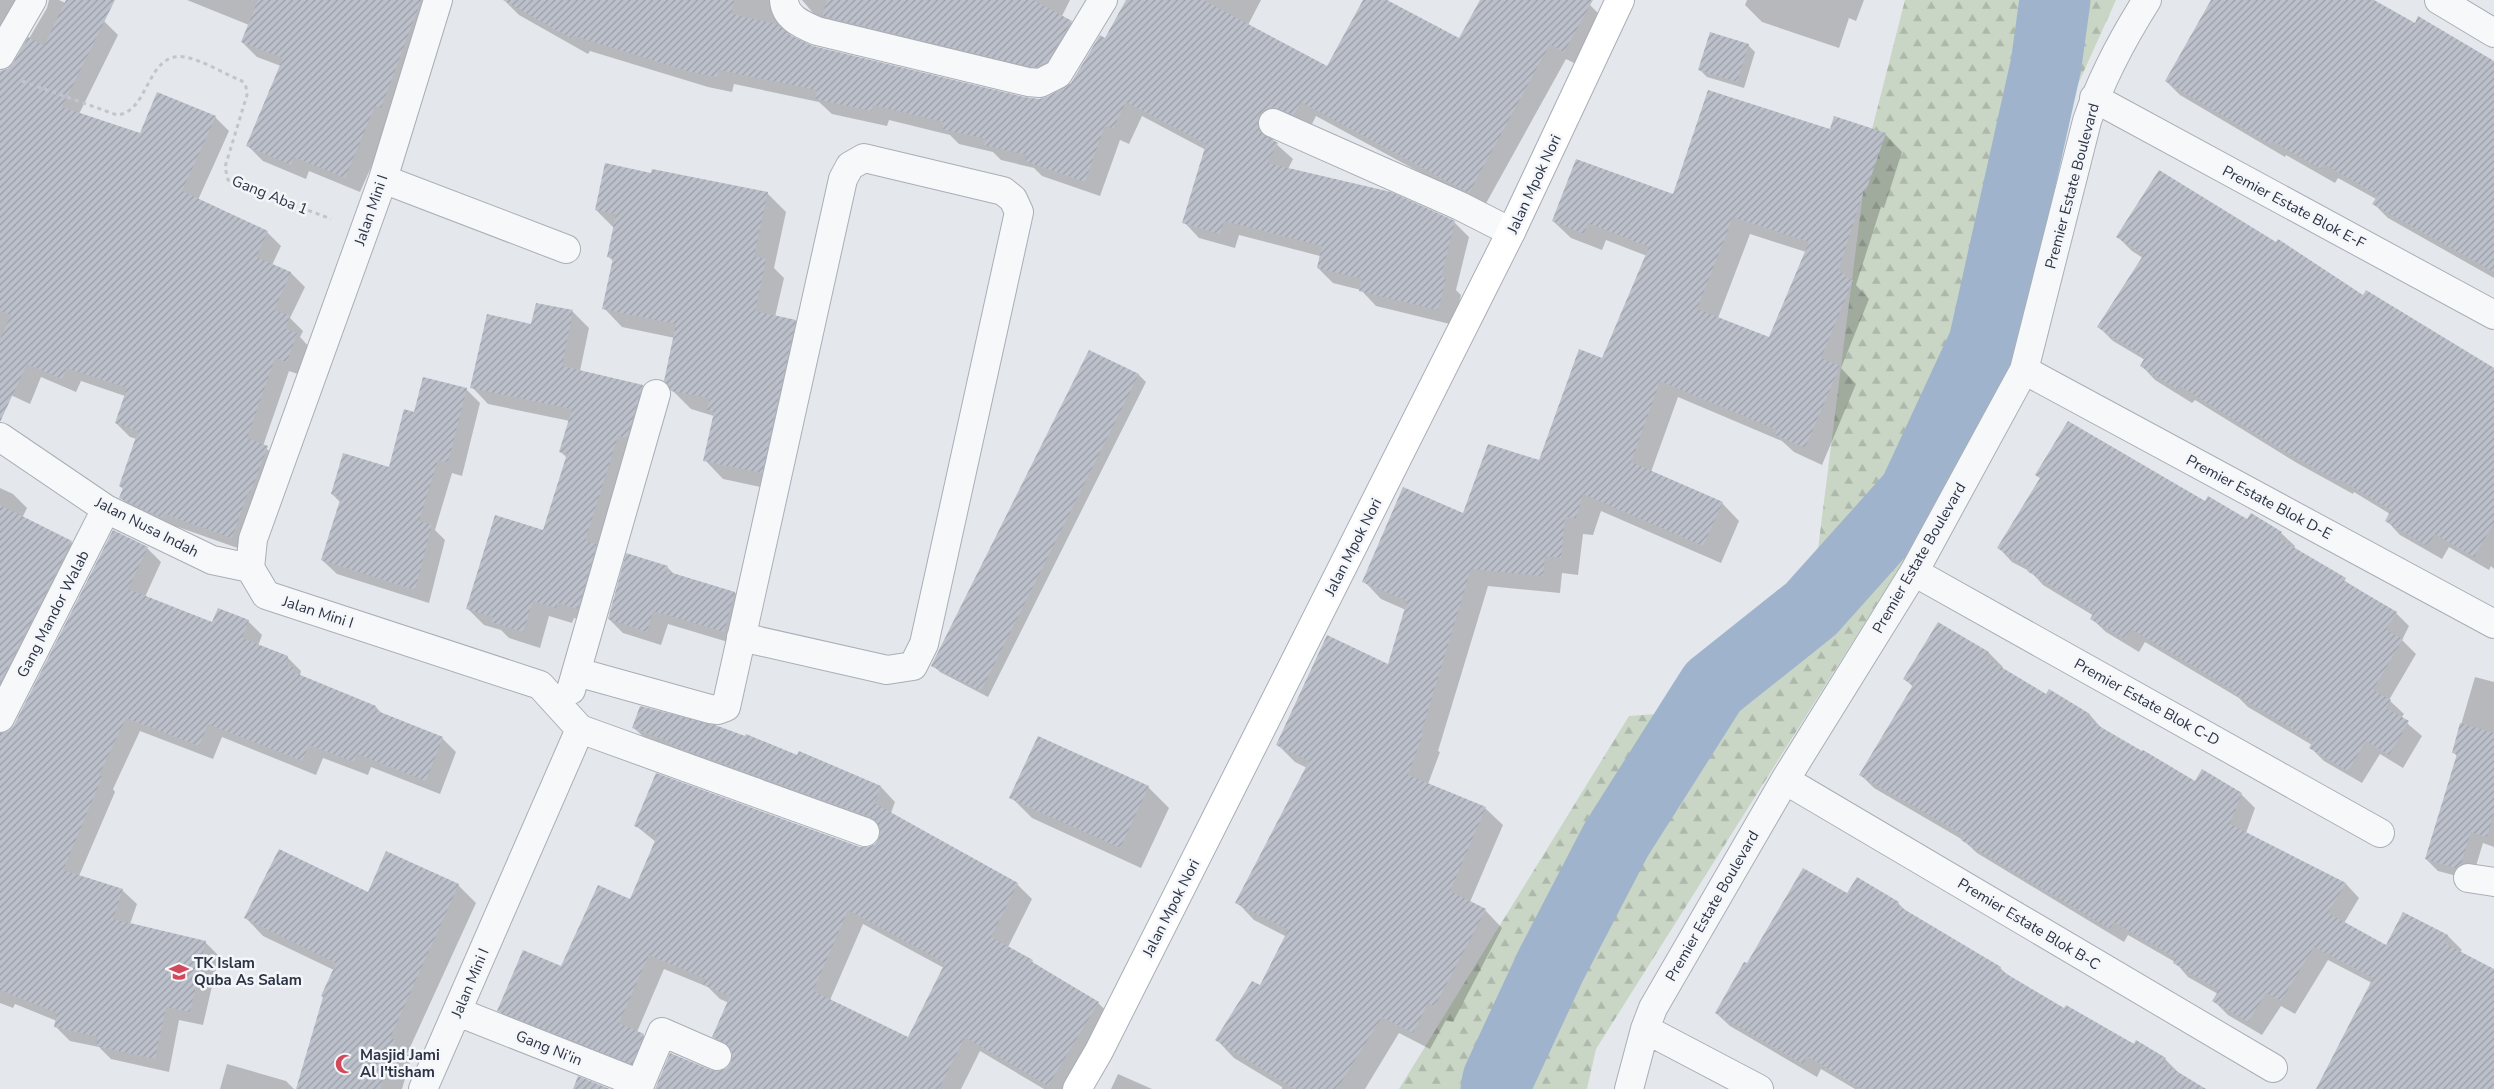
<svg xmlns="http://www.w3.org/2000/svg" width="2494" height="1089" font-family="'Nunito Sans',sans-serif">
	<style>
		.forest { fill: url(#forest-firs) }
		.shadow { fill: #0003; fill-rule: evenodd }
		.lines { fill: none; stroke-linecap: round; stroke-linejoin: round }
		.river { stroke: #9fb4cc; stroke-width: 71 }
		.building { fill: url(#building-hatch); fill-rule: evenodd }
		.street-casing { stroke: #a9aeb7; stroke-width: 30 }
		.secondary-casing { stroke: #a9aeb7; stroke-width: 30 }
		.path { stroke: #c2c5cb; stroke-width: 3; stroke-dasharray: 4 4; stroke-linecap: butt }
		.street { stroke: #f7f8fa; stroke-width: 28 }
		.secondary { stroke: #fff; stroke-width: 28 }
		.labels { text-anchor: middle; dominant-baseline: central; stroke-width: 5; stroke-linejoin: round; paint-order: stroke }
		.street-label { font-size: 15px; fill: #2b3445; stroke: #f4f6f9 }
		.poi-label { font-size: 15px; font-weight: bold; fill: #2b3445; stroke: #f4f6f9; text-anchor: start }
	</style>
	<defs>
		<pattern id="forest-firs" width="22" height="20" patternUnits="userSpaceOnUse" patternTransform="scale(1.25)"><rect width="22" height="20" fill="#c9d6c5"/><path d="M5 1l3.5 6h-7zM16 11l3.5 6h-7z" fill="#adb8ab"/></pattern>
		<pattern id="building-hatch" width="6" height="6" patternUnits="userSpaceOnUse" patternTransform="scale(1.25)"><rect width="6" height="6" fill="#bbc0ca"/><path d="M-1 1l2-2M0 6l6-6M5 7l2-2" fill="none" stroke="#989da6"/></pattern>
	</defs>
	<rect width="100%" height="100%" fill="#e4e7ec"/>
	<!-- forest -->
	<path class="forest" d="M 1905,0 L 2116,0 L 2069,104 L 2031,318 L 1992,421 L 1596,1049 L 1587,1089 L 1399,1089 L 1629,716 L 1684,712 L 1818,549 L 1870,137 Z"/>
	<!-- shadow -->
	<path class="shadow" d="M 0,0 L 38,0 L 0,61 Z
		M 49,0 L 59,0 L 104,21 L 118,35 L 79,114 L 141,134 L 215,117 L 229,131 L 198,200 L 267,232 L 281,246 L 272,265 L 291,273 L 305,287 L 290,318 L 303,331 L 300,337 L 310,348 L 301,375 L 289,371 L 263,446 L 282,461 L 246,551 L 178,527 L 176,531 L 134,511 L 120,497 L 124,490 L 120,486 L 137,439 L 130,437 L 116,423 L 125,396 L 81,381 L 76,392 L 41,377 L 30,404 L 0,390 L 0,72 L 8,70 L 14,64 L 47,8 Z
		M 187,0 L 445,0 L 360,192 L 309,171 L 306,179 L 263,161 L 248,146 L 281,66 L 257,57 L 242,42 L 249,25 Z
		M 504,0 L 796,0 L 784,19 L 789,35 L 813,47 L 1024,98 L 1039,100 L 1066,89 L 1072,83 L 1106,40 L 1128,0 L 1261,0 L 1248,25 L 1328,67 L 1365,0 L 1385,0 L 1460,40 L 1481,0 L 1581,0 L 1590,5 L 1605,20 L 1580,66 L 1566,59 L 1484,207 L 1316,116 L 1309,130 L 1274,133 L 1273,141 L 1293,159 L 1288,169 L 1454,222 L 1469,237 L 1456,290 L 1461,295 L 1454,325 L 1376,306 L 1361,290 L 1333,283 L 1318,268 L 1320,256 L 1239,235 L 1235,248 L 1199,238 L 1184,222 L 1206,150 L 1142,116 L 1129,144 L 1120,140 L 1100,196 L 1042,176 L 1034,168 L 1001,160 L 993,152 L 959,144 L 950,135 L 889,120 L 887,126 L 832,114 L 819,102 L 734,84 L 732,92 L 708,87 L 590,51 L 588,54 L 519,15 Z
		M 802,0 L 1070,0 L 1062,16 L 1071,22 L 1087,37 L 1062,77 L 819,20 Z
		M 1747,0 L 1864,0 L 1856,21 L 1849,18 L 1839,48 L 1762,22 L 1745,5 Z
		M 2212,0 L 2371,0 L 2415,24 L 2494,62 L 2494,278 L 2388,218 L 2374,204 L 2376,199 L 2338,178 L 2335,183 L 2286,155 L 2285,157 L 2180,95 L 2166,81 Z
		M 1748,45 L 1755,52 L 1744,88 L 1707,77 L 1700,70 Z
		M 1831,131 L 1885,134 L 1902,152 L 1884,208 L 1881,207 L 1856,285 L 1869,299 L 1841,368 L 1856,384 L 1822,465 L 1794,452 L 1782,441 L 1678,397 L 1651,472 L 1722,503 L 1739,521 L 1721,563 L 1601,511 L 1593,535 L 1583,534 L 1578,575 L 1562,573 L 1560,593 L 1488,586 L 1438,751 L 1440,752 L 1428,784 L 1485,808 L 1503,825 L 1470,902 L 1485,910 L 1502,928 L 1453,1022 L 1446,1020 L 1430,1049 L 1399,1033 L 1365,1089 L 1282,1089 L 1282,1087 L 1234,1058 L 1217,1040 L 1260,987 L 1287,937 L 1254,920 L 1237,902 L 1307,768 L 1295,762 L 1278,745 L 1388,666 L 1406,610 L 1381,599 L 1364,581 L 1464,515 L 1540,461 L 1603,359 L 1647,256 L 1606,240 L 1602,250 L 1571,238 L 1553,221 L 1674,196 ZM 1750,234 L 1806,252 L 1770,339 L 1718,318 Z
		M 652,175 L 767,193 L 786,212 L 774,268 L 784,278 L 775,317 L 795,321 L 814,340 L 780,491 L 723,479 L 705,460 L 714,416 L 691,409 L 672,390 L 675,338 L 622,327 L 604,308 L 613,261 L 608,256 L 614,228 L 596,210 Z
		M 2118,237 L 2364,297 L 2494,368 L 2494,569 L 2491,566 L 2489,570 L 2449,547 L 2442,559 L 2400,535 L 2386,520 L 2390,514 L 2354,492 L 2353,494 L 2297,463 L 2195,400 L 2192,403 L 2155,380 L 2141,365 L 2145,360 L 2113,341 L 2099,327 L 2143,258 L 2132,251 Z
		M 573,312 L 589,328 L 580,371 L 642,386 L 659,403 L 594,625 L 574,618 L 572,623 L 549,616 L 540,648 L 509,638 L 501,630 L 484,625 L 467,608 L 544,531 L 567,458 L 560,451 L 570,421 L 488,404 L 472,387 L 532,326 Z
		M 1090,352 L 1139,375 L 1146,382 L 988,697 L 940,672 L 933,665 Z
		M 466,389 L 480,403 L 462,476 L 452,473 L 435,530 L 445,540 L 429,603 L 337,574 L 322,560 L 340,502 L 332,494 L 390,468 Z
		M 2037,475 L 2205,503 L 2281,533 L 2295,546 L 2294,549 L 2396,613 L 2409,626 L 2402,640 L 2416,654 L 2389,700 L 2404,714 L 2401,718 L 2422,736 L 2403,768 L 2380,754 L 2362,783 L 2324,761 L 2311,748 L 2312,745 L 2248,707 L 2239,698 L 2145,642 L 2139,652 L 2106,632 L 2092,619 L 2094,616 L 2043,585 L 2031,572 L 2012,562 L 1999,548 L 2041,479 Z
		M 0,488 L 13,494 L 27,508 L 22,518 L 71,542 L 85,556 L 0,724 Z
		M 147,548 L 161,562 L 145,597 L 213,624 L 248,621 L 262,635 L 258,646 L 287,657 L 301,671 L 300,675 L 303,678 L 376,707 L 383,715 L 442,738 L 456,752 L 440,794 L 371,767 L 368,775 L 323,758 L 316,775 L 222,737 L 213,759 L 140,731 L 113,789 L 115,792 L 79,876 L 123,891 L 137,904 L 130,924 L 205,942 L 219,956 L 203,1025 L 179,1020 L 169,1072 L 111,1059 L 99,1047 L 70,1041 L 56,1027 L 57,1021 L 15,1004 L 13,1008 L 0,1003 L 0,735 L 10,732 Z
		M 667,567 L 675,575 L 735,593 L 749,607 L 738,645 L 668,624 L 661,645 L 623,633 L 609,619 Z
		M 1989,653 L 2003,667 L 2001,669 L 2046,696 L 2050,691 L 2090,715 L 2103,730 L 2196,783 L 2241,794 L 2255,808 L 2246,833 L 2346,884 L 2359,898 L 2344,923 L 2387,946 L 2404,913 L 2448,936 L 2462,950 L 2460,952 L 2494,970 L 2494,1089 L 2317,1089 L 2372,983 L 2328,960 L 2295,1014 L 2281,1006 L 2262,1035 L 2228,1015 L 2214,1001 L 2218,994 L 2188,977 L 2175,962 L 2128,935 L 2124,942 L 1977,853 L 1963,840 L 1874,788 L 1860,774 L 1913,687 L 1905,679 Z
		M 2475,677 L 2494,682 L 2494,847 L 2483,843 L 2473,876 L 2468,879 L 2438,871 L 2426,859 L 2458,757 L 2453,752 Z
		M 634,728 L 797,757 L 799,753 L 881,787 L 895,802 L 891,813 L 1017,884 L 1032,899 L 1008,947 L 1098,1003 L 1113,1017 L 1070,1089 L 1044,1089 L 980,1051 L 961,1089 L 656,1089 L 710,1072 L 718,1073 L 727,1070 L 733,1062 L 734,1054 L 714,1037 L 729,1003 L 720,999 L 708,987 L 664,969 L 637,1032 L 643,1035 L 658,1050 L 646,1078 L 514,1025 L 499,1011 L 562,968 L 631,900 L 656,842 L 636,826 L 867,849 L 875,845 L 881,838 L 882,830 L 685,759 L 649,742 ZM 863,924 L 944,968 L 908,1039 L 830,1000 Z
		M 1148,787 L 1169,808 L 1141,868 L 1032,818 L 1011,797 Z
		M 458,885 L 476,903 L 407,1054 L 411,1058 L 402,1089 L 297,1089 L 334,970 L 263,936 L 246,918 L 368,894 Z
		M 1847,895 L 1898,903 L 1908,913 L 2000,968 L 2010,977 L 2064,1010 L 2165,1059 L 2179,1073 L 2204,1089 L 1855,1089 L 1821,1069 L 1817,1077 L 1730,1026 L 1716,1013 L 1747,965 Z
		M 227,1064 L 286,1081 L 294,1089 L 220,1089 Z
		M 1118,1074 L 1152,1089 L 1111,1089 Z"/>
	<g class="lines">
		<!-- river -->
		<path class="river" d="M 1496,1089 L 1498,1079 L 1551,965 L 1616,840 L 1713,687 L 1811,609 L 1914,494 L 1984,343 L 2046,65 L 2055,0"/>
	</g>
	<!-- building -->
	<path class="building" d="M 66,0 L 115,0 L 62,107 L 140,133 L 157,92 L 216,116 L 182,191 L 268,231 L 256,257 L 291,272 L 274,310 L 290,316 L 285,329 L 297,333 L 287,362 L 275,358 L 247,438 L 268,446 L 250,493 L 248,492 L 232,538 L 164,514 L 162,518 L 119,498 L 123,488 L 119,486 L 138,431 L 115,423 L 127,388 L 67,368 L 62,379 L 27,364 L 0,422 L 0,339 L 11,315 L 0,311 L 0,71 L 7,69 L 13,63 L 28,37 L 44,46 Z
		M 258,0 L 421,0 L 381,108 L 375,106 L 345,178 L 294,157 L 291,165 L 246,146 L 283,58 L 241,42 Z
		M 503,0 L 734,0 L 731,14 L 777,24 L 792,36 L 813,46 L 1024,97 L 1039,99 L 1047,97 L 1071,83 L 1100,35 L 1105,38 L 1126,0 L 1203,0 L 1327,66 L 1363,0 L 1387,0 L 1459,38 L 1480,0 L 1593,0 L 1564,52 L 1550,44 L 1469,193 L 1301,102 L 1294,115 L 1272,107 L 1264,110 L 1259,116 L 1257,124 L 1260,132 L 1278,143 L 1267,163 L 1391,192 L 1455,221 L 1441,277 L 1446,278 L 1438,310 L 1359,291 L 1362,279 L 1317,268 L 1322,246 L 1224,221 L 1220,234 L 1182,223 L 1206,144 L 1126,102 L 1113,129 L 1105,125 L 1085,182 L 1025,161 L 1027,155 L 984,145 L 986,139 L 942,129 L 944,122 L 873,105 L 872,111 L 815,99 L 817,90 L 719,70 L 717,77 L 691,72 L 574,36 L 572,39 Z
		M 827,0 L 1033,0 L 1072,21 L 1047,62 L 1037,67 L 1030,67 L 822,16 Z
		M 2211,0 L 2374,0 L 2415,23 L 2418,16 L 2494,61 L 2494,272 L 2372,204 L 2378,195 L 2324,164 L 2321,169 L 2272,141 L 2270,144 L 2165,81 Z
		M 1710,32 L 1749,44 L 1737,82 L 1698,70 Z
		M 1708,90 L 1830,129 L 1834,116 L 1886,133 L 1866,191 L 1864,190 L 1838,271 L 1845,274 L 1844,277 L 1853,280 L 1821,358 L 1840,366 L 1805,448 L 1775,435 L 1777,430 L 1660,381 L 1631,462 L 1723,502 L 1703,546 L 1583,494 L 1576,518 L 1565,517 L 1561,558 L 1545,556 L 1543,576 L 1471,569 L 1421,733 L 1423,734 L 1408,775 L 1486,807 L 1450,891 L 1486,909 L 1435,1006 L 1428,1003 L 1413,1033 L 1382,1017 L 1337,1089 L 1294,1089 L 1215,1040 L 1252,981 L 1260,985 L 1288,930 L 1235,903 L 1309,761 L 1276,745 L 1327,635 L 1388,664 L 1407,601 L 1362,582 L 1403,487 L 1463,513 L 1488,444 L 1539,460 L 1579,349 L 1602,358 L 1649,247 L 1588,223 L 1584,234 L 1552,221 L 1576,159 L 1673,194 ZM 1733,217 L 1809,242 L 1769,337 L 1697,309 Z
		M 605,163 L 651,173 L 652,169 L 768,192 L 754,256 L 766,259 L 755,311 L 796,320 L 762,473 L 703,461 L 714,412 L 707,410 L 710,398 L 671,391 L 664,381 L 676,324 L 602,309 L 613,258 L 607,257 L 616,214 L 595,210 Z
		M 2159,170 L 2276,242 L 2278,239 L 2363,295 L 2366,290 L 2494,368 L 2494,523 L 2474,557 L 2435,534 L 2427,546 L 2385,521 L 2391,510 L 2339,479 L 2338,481 L 2281,449 L 2180,386 L 2178,390 L 2140,366 L 2145,357 L 2097,327 L 2144,254 L 2116,237 Z
		M 536,303 L 573,310 L 562,366 L 643,385 L 627,438 L 618,436 L 585,541 L 597,544 L 578,609 L 558,603 L 556,608 L 533,601 L 523,632 L 491,622 L 493,617 L 466,609 L 495,515 L 543,530 L 567,454 L 559,452 L 572,409 L 470,388 L 487,314 L 531,324 Z
		M 1089,350 L 1139,374 L 981,691 L 931,666 Z
		M 423,377 L 467,388 L 448,462 L 438,460 L 419,521 L 432,525 L 415,590 L 321,560 L 341,497 L 331,494 L 343,453 L 389,467 L 404,409 L 414,412 Z
		M 2068,421 L 2205,501 L 2208,496 L 2247,519 L 2251,513 L 2282,532 L 2278,538 L 2346,578 L 2344,581 L 2397,612 L 2386,630 L 2403,639 L 2373,690 L 2391,700 L 2386,708 L 2409,721 L 2389,755 L 2366,741 L 2348,771 L 2309,748 L 2313,741 L 2233,693 L 2235,691 L 2131,629 L 2125,639 L 2090,619 L 2094,612 L 2027,571 L 2030,568 L 1997,548 L 2040,478 L 2035,475 Z
		M 0,505 L 72,541 L 0,683 Z
		M 113,530 L 148,547 L 128,589 L 212,622 L 218,608 L 249,620 L 242,638 L 288,656 L 286,664 L 295,668 L 293,672 L 376,706 L 375,710 L 443,737 L 426,781 L 357,754 L 354,762 L 309,745 L 302,761 L 208,724 L 199,746 L 126,718 L 99,775 L 102,777 L 63,870 L 123,889 L 113,919 L 206,941 L 190,1012 L 166,1007 L 155,1059 L 96,1046 L 98,1037 L 54,1027 L 57,1013 L 0,990 L 0,733 L 8,731 L 14,725 Z
		M 626,553 L 668,566 L 666,571 L 735,592 L 724,632 L 653,611 L 647,632 L 608,619 Z
		M 1938,622 L 1989,652 L 1986,658 L 2046,694 L 2049,689 L 2090,714 L 2087,719 L 2142,751 L 2143,750 L 2195,781 L 2202,769 L 2242,793 L 2230,824 L 2346,883 L 2328,913 L 2386,945 L 2403,912 L 2448,935 L 2444,943 L 2494,969 L 2494,1089 L 2316,1089 L 2373,978 L 2314,947 L 2281,1001 L 2266,993 L 2248,1022 L 2212,1001 L 2219,990 L 2173,963 L 2176,958 L 2114,922 L 2110,929 L 1961,840 L 1964,835 L 1859,775 L 1913,685 L 1903,679 Z
		M 640,706 L 715,725 L 745,736 L 746,734 L 797,755 L 799,751 L 881,786 L 874,803 L 1018,883 L 991,937 L 1033,960 L 1032,962 L 1099,1002 L 1048,1086 L 965,1037 L 939,1089 L 655,1089 L 670,1053 L 711,1070 L 719,1071 L 727,1068 L 731,1062 L 732,1054 L 730,1047 L 712,1037 L 730,996 L 703,985 L 706,979 L 649,955 L 619,1023 L 644,1034 L 632,1064 L 497,1011 L 523,950 L 561,966 L 598,885 L 630,899 L 657,836 L 634,826 L 656,773 L 860,847 L 868,847 L 875,844 L 879,838 L 880,829 L 877,822 L 870,817 L 669,744 L 670,742 L 632,728 ZM 848,910 L 945,963 L 908,1037 L 813,991 Z
		M 2460,723 L 2494,733 L 2494,811 L 2487,837 L 2471,832 L 2461,864 L 2456,868 L 2425,859 L 2457,754 L 2452,753 Z
		M 1038,736 L 1149,786 L 1120,848 L 1009,798 Z
		M 279,849 L 368,892 L 386,851 L 459,884 L 390,1038 L 395,1040 L 380,1089 L 296,1089 L 323,997 L 321,996 L 336,963 L 244,918 Z
		M 1803,868 L 1847,893 L 1857,877 L 1899,902 L 1897,905 L 2001,967 L 2000,970 L 2064,1008 L 2066,1005 L 2134,1044 L 2136,1040 L 2166,1058 L 2163,1063 L 2206,1089 L 1862,1089 L 1807,1056 L 1803,1064 L 1715,1013 L 1744,962 L 1747,963 Z
		M 578,1076 L 610,1089 L 573,1089 Z"/>
	<g class="lines">
		<defs>
			<path id="street" d="M 784,0 C 785,18 803,25 817,31 L 1028,82 L 1040,83 L 1058,74 L 1103,0
				M 2439,0 L 2494,33
				M 0,55 L 32,0
				M 2094,98 L 2494,315
				M 1273,123 L 1460,206 L 1511,232
				M 383,179 L 566,249
				M 2024,370 L 2494,624
				M 0,437 L 106,509 L 212,560 L 250,568
				M 1914,572 L 2380,833
				M 577,672 L 710,709 L 718,710 L 726,707 L 843,179 L 850,166 L 864,158 L 1003,191 L 1013,199 L 1019,212 L 924,644 L 913,666 L 887,670 L 741,637
				M 571,690 L 656,394
				M 0,718 L 106,509
				M 580,729 L 865,832
				M 1785,780 L 2273,1068
				M 2468,878 L 2494,882
				M 458,1012 L 640,1084
				M 1645,1029 L 1759,1089
				M 423,1089 L 580,729 L 540,685 L 266,595 L 250,568 L 253,539 L 383,179 L 438,0
				M 638,1089 L 662,1032 L 717,1056
				M 1629,1089 L 1645,1029 L 1653,1008 L 1785,780 L 1914,572 L 2024,370 L 2087,121 C 2101,79 2123,38 2147,0"/>
			<path id="secondary" d="M 1077,1089 L 1099,1051 L 1511,232 L 1620,0"/>
		</defs>
		<!-- street casing -->
		<use href="#street" class="street-casing"/>
		<!-- secondary casing -->
		<use href="#secondary" class="secondary-casing"/>
		<!-- path -->
		<path class="path" d="M 22,81 L 117,115 C 150,112 146,51 185,57 C 202,60 225,74 242,81 L 246,87 L 247,95 L 225,167 L 228,180 L 331,219"/>
		<!-- street -->
		<use href="#street" class="street"/>
		<!-- secondary -->
		<use href="#secondary" class="secondary"/>
	</g>
	<!-- icons -->
	<defs>
		<symbol id="school-bare" viewBox="-9 -9 18 18"><path d="M0-5L7-2L0 1L-7-2ZM-4 1L0 2.5L4 1V4Q0 6-4 4Z" fill="#d1495b" stroke="#f4f6f9" stroke-width="2.5" paint-order="stroke"/></symbol>
		<symbol id="mosque-bare" viewBox="-9 -9 18 18"><path d="M3.5-4.9A6 6 0 1 0 3.5 4.9A5 5 0 1 1 3.5-4.9Z" fill="#d1495b" stroke="#f4f6f9" stroke-width="2.5" paint-order="stroke"/></symbol>
	</defs>
	<g fill-rule="evenodd">
		<use href="#school-bare" x="165" y="958" width="28" height="28"/>
		<use href="#mosque-bare" x="331" y="1050" width="28" height="28"/>
	</g>
	<g class="labels">
		<!-- street labels -->
		<g class="street-label">
			<text transform="translate(1534 184) rotate(-65)">Jalan Mpok Nori</text>
			<text transform="translate(2072 186) rotate(-75)">Premier Estate Boulevard</text>
			<text transform="translate(270 195) rotate(22)">Gang Aba 1</text>
			<text transform="translate(2294 207) rotate(28)">Premier Estate Blok E-F</text>
			<text transform="translate(371 210) rotate(-71)">Jalan Mini I</text>
			<text transform="translate(2259 497) rotate(28)">Premier Estate Blok D-E</text>
			<text transform="translate(147 527) rotate(27)">Jalan Nusa Indah</text>
			<text transform="translate(1353 547) rotate(-63)">Jalan Mpok Nori</text>
			<text transform="translate(1919 558) rotate(-60)">Premier Estate Boulevard</text>
			<text transform="translate(318 612) rotate(18)">Jalan Mini I</text>
			<text transform="translate(53 614) rotate(-63)">Gang Mandor Walab</text>
			<text transform="translate(2147 702) rotate(29)">Premier Estate Blok C-D</text>
			<text transform="translate(1712 906) rotate(-60)">Premier Estate Boulevard</text>
			<text transform="translate(1171 908) rotate(-63)">Jalan Mpok Nori</text>
			<text transform="translate(2029 924) rotate(31)">Premier Estate Blok B-C</text>
			<text transform="translate(470 983) rotate(-67)">Jalan Mini I</text>
			<text transform="translate(549 1048) rotate(22)">Gang Ni'in</text>
		</g>
		<!-- poi labels -->
		<g class="poi-label">
			<text x="194" y="963">TK Islam<tspan x="194" dy="17">Quba As Salam</tspan></text>
			<text x="360" y="1055">Masjid Jami<tspan x="360" dy="17">Al I'tisham</tspan></text>
		</g>
	</g>
</svg>
